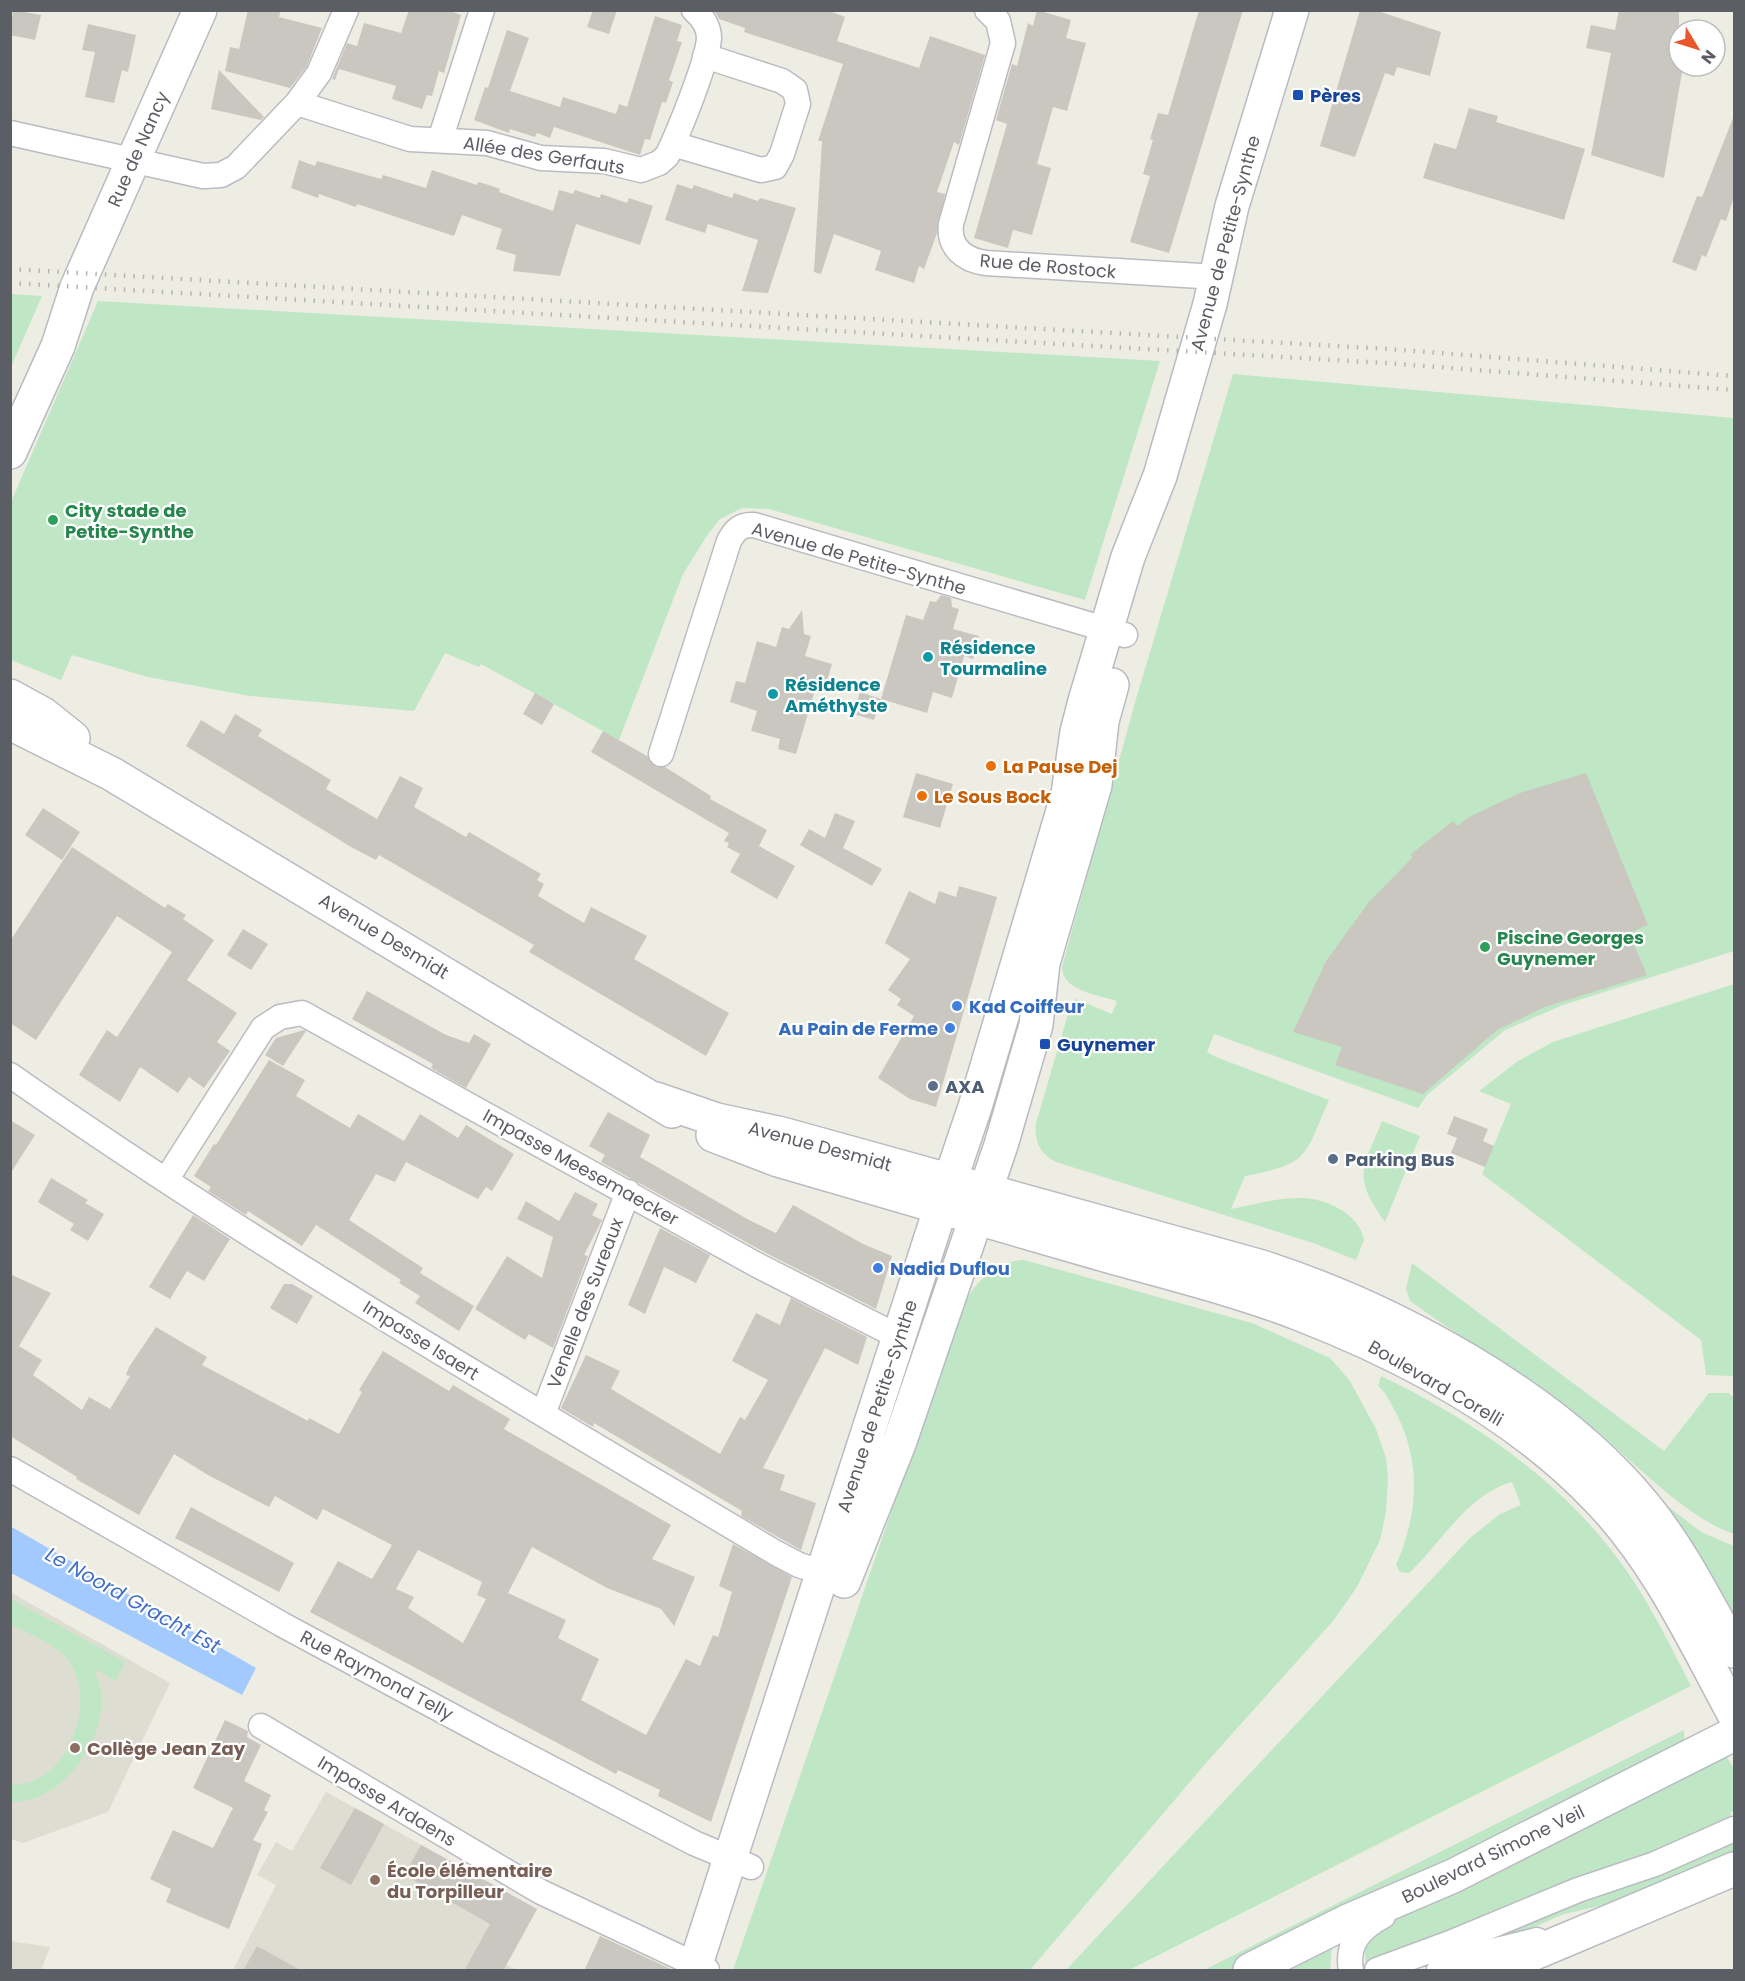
<svg xmlns="http://www.w3.org/2000/svg" width="1745" height="1981" font-family="Poppins,sans-serif">
	<style>
		.education { fill: #deddd1 }
		.green { fill: #bfe6c5 }
		.water { fill: #a3caff }
		.building { fill: #c9c7c0; fill-rule: evenodd }
		.lines { fill: none; stroke-linecap: round; stroke-linejoin: round }
		.street-casing { stroke: #bbbcc2; stroke-width: 27 }
		.secondary-casing { stroke: #b9bbc2; stroke-width: 36 }
		.street { stroke: #fff; stroke-width: 24 }
		.secondary { stroke: #fff; stroke-width: 33 }
		.rail { stroke: #b4b5b5; stroke-width: 4.5; stroke-dasharray: 1.5 8; stroke-linecap: butt }
		.transit-dot { fill: #1a4fb4; stroke: #fff; stroke-width: 2 }
		.leisure-dot { fill: #2e9e5b; stroke: #fff; stroke-width: 2 }
		.culture-dot { fill: #0f9aa8; stroke: #fff; stroke-width: 2 }
		.food-dot { fill: #e8710a; stroke: #fff; stroke-width: 2 }
		.shop-dot { fill: #3f7fe0; stroke: #fff; stroke-width: 2 }
		.service-dot { fill: #5c6f8a; stroke: #fff; stroke-width: 2 }
		.education-dot { fill: #8d6e63; stroke: #fff; stroke-width: 2 }
		.labels { text-anchor: middle; dominant-baseline: central; stroke-width: 4.5; stroke-linejoin: round; paint-order: stroke }
		.transit-label { font-size: 18px; font-weight: bold; fill: #164399; stroke: #fff; text-anchor: start }
		.street-label { font-size: 18px; fill: #5b5e64; stroke: #fff }
		.leisure-label { font-size: 18px; font-weight: bold; fill: #27864d; stroke: #fff; text-anchor: start }
		.culture-label { font-size: 18px; font-weight: bold; fill: #0d838f; stroke: #fff; text-anchor: start }
		.food-label { font-size: 18px; font-weight: bold; fill: #c56008; stroke: #fff; text-anchor: start }
		.shop-label { font-size: 18px; font-weight: bold; fill: #366cbe; stroke: #fff; text-anchor: start }
		.service-label { font-size: 18px; font-weight: bold; fill: #4e5e75; stroke: #fff; text-anchor: start }
		.education-label { font-size: 18px; font-weight: bold; fill: #785e54; stroke: #fff; text-anchor: start }
		.water-label { font-size: 20px; font-style: italic; fill: #4370c5; stroke: #fff }
	</style>
	<rect width="100%" height="100%" fill="#eeede3"/>
	<!-- education -->
	<path class="education" d="M 10,1592 L 170,1683 L 108,1812 L 23,1843 L 11,1839 Z
		M 326,1792 L 537,1909 L 506,1965 L 517,1970 L 233,1970 L 276,1885 L 257,1875 L 276,1842 L 292,1851 Z
		M 10,1941 L 50,1947 L 41,1970 L 11,1970 Z"/>
	<!-- green -->
	<path class="green" d="M 11,294 L 42,296 L 11,367 L 10,294 Z
		M 98,301 L 1160,361 L 1085,600 L 769,509 L 742,508 L 720,519 L 706,537 L 683,574 L 619,740 L 481,664 L 479,667 L 445,653 L 414,711 L 250,696 L 148,677 L 72,655 L 61,680 L 11,660 L 11,502 Z
		M 1233,374 L 1734,418 L 1734,951 L 1563,1005 L 1505,1030 L 1427,1095 L 1418,1108 L 1214,1034 L 1207,1052 L 1216,1057 L 1329,1100 C 1303,1159 1310,1163 1245,1176 L 1231,1209 C 1254,1205 1279,1197 1302,1198 C 1325,1198 1360,1214 1364,1240 L 1356,1260 L 1313,1243 L 1056,1162 C 1040,1154 1034,1141 1036,1123 L 1071,1004 L 1076,999 L 1112,1014 L 1117,1001 C 1099,995 1062,991 1062,967 L 1136,699 Z
		M 1734,984 L 1734,1376 L 1706,1375 L 1701,1340 L 1482,1174 L 1511,1104 L 1479,1091 L 1518,1061 L 1553,1042 Z
		M 1382,1121 L 1420,1136 L 1385,1222 C 1352,1175 1362,1171 1382,1121 Z
		M 1024,1260 L 1252,1323 L 1330,1358 L 1350,1381 L 1376,1429 L 1386,1458 L 1388,1478 L 1386,1512 L 1380,1540 L 1357,1587 L 1333,1621 L 1206,1763 L 1030,1970 L 733,1970 L 963,1304 C 977,1281 996,1261 1024,1260 Z
		M 1412,1263 L 1664,1451 L 1709,1393 L 1729,1393 L 1734,1398 L 1734,1534 C 1683,1517 1629,1456 1586,1422 C 1531,1377 1467,1343 1410,1301 L 1406,1289 Z
		M 1381,1376 C 1469,1418 1556,1477 1615,1555 C 1646,1595 1668,1641 1691,1686 L 1129,1970 L 1066,1970 L 1471,1537 L 1500,1514 L 1521,1505 L 1512,1482 C 1468,1494 1441,1543 1409,1573 L 1400,1572 L 1396,1565 C 1418,1515 1422,1463 1396,1413 C 1391,1404 1386,1392 1378,1386 Z
		M 1622,1471 L 1701,1532 L 1734,1546 L 1734,1632 Z
		M 11,1599 L 125,1662 L 116,1681 L 95,1669 C 97,1679 102,1691 102,1701 C 100,1748 61,1802 11,1802 L 11,1784 C 65,1789 99,1705 69,1661 C 57,1644 28,1634 11,1624 Z
		M 1684,1730 L 1684,1744 L 1235,1970 L 1204,1970 Z
		M 1725,1754 L 1734,1769 L 1734,1809 L 1730,1814 L 1733,1818 L 1721,1827 L 1368,1968 C 1361,1948 1367,1941 1380,1927 Z
		M 1734,1838 L 1734,1856 L 1612,1903 L 1564,1914 L 1513,1936 L 1464,1945 Z
		M 1332,1943 L 1330,1970 L 1267,1970 Z"/>
	<!-- water -->
	<path class="water" d="M 10,1526 L 256,1668 L 242,1695 L 11,1573 Z"/>
	<!-- building -->
	<path class="building" d="M 13,10 L 41,15 L 35,40 L 10,35 Z
		M 248,10 L 281,10 L 279,17 L 322,28 L 307,66 L 290,88 L 225,71 L 230,47 L 239,49 Z
		M 409,10 L 448,10 L 461,15 L 444,73 L 439,71 L 432,96 L 427,95 L 422,109 L 392,99 L 396,86 L 339,69 L 335,80 L 332,79 L 347,43 L 357,46 L 364,23 L 401,33 Z
		M 593,10 L 617,10 L 609,34 L 587,27 Z
		M 714,10 L 827,10 L 845,17 L 837,41 L 919,68 L 930,36 L 985,55 L 959,145 L 954,142 L 937,192 L 945,194 L 937,233 L 924,269 L 919,266 L 914,283 L 875,270 L 881,251 L 834,234 L 821,274 L 814,272 L 822,141 L 818,141 L 843,64 L 744,32 L 745,28 L 719,19 Z
		M 1037,10 L 1071,20 L 1066,38 L 1086,43 L 1067,111 L 1053,107 L 1037,164 L 1051,168 L 1032,235 L 1013,230 L 1008,248 L 974,238 L 1007,124 L 996,120 L 1012,64 L 1017,66 L 1028,23 L 1033,26 Z
		M 1199,10 L 1243,10 L 1169,253 L 1130,242 L 1150,176 L 1143,174 L 1153,140 L 1150,139 L 1158,113 L 1168,115 Z
		M 1360,10 L 1375,10 L 1441,32 L 1430,76 L 1397,67 L 1394,76 L 1385,73 L 1355,157 L 1320,146 Z
		M 1619,10 L 1679,10 L 1679,66 L 1683,66 L 1664,178 L 1591,155 L 1611,53 L 1586,48 L 1591,25 L 1615,30 Z
		M 655,16 L 682,25 L 677,41 L 682,42 L 669,80 L 673,82 L 666,103 L 662,102 L 650,140 L 645,139 L 640,155 L 554,127 L 550,138 L 537,133 L 535,137 L 510,129 L 509,133 L 474,120 L 485,87 L 488,88 L 507,30 L 529,38 L 510,91 L 560,107 L 563,97 L 616,114 L 619,104 L 627,107 Z
		M 88,24 L 136,35 L 128,72 L 122,70 L 114,103 L 85,97 L 95,52 L 82,50 Z
		M 219,70 L 264,117 L 261,120 L 211,109 Z
		M 1469,108 L 1498,116 L 1496,122 L 1585,149 L 1564,220 L 1423,178 L 1434,143 L 1456,149 Z
		M 1733,118 L 1734,197 L 1726,221 L 1721,219 L 1706,257 L 1702,255 L 1696,271 L 1672,262 L 1697,196 L 1702,197 Z
		M 299,160 L 315,166 L 317,161 L 381,179 L 383,175 L 426,188 L 432,170 L 477,185 L 478,182 L 489,185 L 500,189 L 499,192 L 553,211 L 559,190 L 573,194 L 575,190 L 600,198 L 601,194 L 627,203 L 629,198 L 653,206 L 640,245 L 576,224 L 560,276 L 513,271 L 516,255 L 496,249 L 502,229 L 462,215 L 454,236 L 357,204 L 356,207 L 319,194 L 318,198 L 291,188 Z
		M 677,184 L 692,189 L 694,185 L 732,198 L 734,193 L 758,201 L 760,198 L 796,208 L 768,293 L 742,291 L 758,240 L 708,224 L 705,233 L 665,220 Z
		M 941,595 L 951,598 L 952,607 L 959,609 L 953,629 L 979,636 L 973,659 L 964,656 L 952,698 L 933,692 L 927,713 L 881,699 L 874,720 L 853,714 L 860,692 L 881,699 L 906,615 L 923,620 L 930,601 L 936,602 Z
		M 802,610 L 804,634 L 811,636 L 805,656 L 832,664 L 826,685 L 817,683 L 796,754 L 778,749 L 780,739 L 751,731 L 757,711 L 730,702 L 736,681 L 745,683 L 757,641 L 776,647 L 782,627 L 789,629 Z
		M 535,693 L 554,704 L 542,725 L 523,714 Z
		M 235,714 L 262,730 L 258,736 L 331,780 L 326,789 L 377,819 L 400,776 L 423,788 L 414,807 L 466,837 L 469,832 L 541,874 L 537,880 L 544,884 L 538,896 L 584,923 L 591,907 L 647,936 L 634,959 L 729,1013 L 706,1056 L 529,952 L 534,945 L 379,855 L 376,860 L 351,847 L 186,746 L 201,720 L 224,734 Z
		M 603,731 L 647,756 L 656,767 L 665,767 L 711,796 L 710,799 L 767,830 L 759,846 L 795,866 L 777,899 L 730,872 L 740,854 L 727,847 L 729,843 L 724,841 L 729,833 L 591,752 Z
		M 916,773 L 953,784 L 940,828 L 903,817 Z
		M 1586,773 L 1648,925 L 1629,933 L 1647,975 L 1545,1007 L 1497,1030 L 1423,1094 L 1335,1065 L 1342,1047 L 1293,1032 L 1326,961 L 1369,902 L 1412,858 L 1411,854 L 1453,821 L 1457,826 L 1471,816 L 1520,793 Z
		M 43,808 L 80,832 L 62,860 L 25,835 Z
		M 835,813 L 855,821 L 843,848 L 882,869 L 872,886 L 800,845 L 809,829 L 825,838 Z
		M 72,847 L 165,908 L 168,904 L 186,915 L 183,919 L 214,940 L 187,980 L 237,1013 L 217,1042 L 230,1051 L 204,1088 L 189,1077 L 178,1093 L 140,1067 L 120,1102 L 79,1075 L 107,1030 L 117,1037 L 172,952 L 117,916 L 36,1040 L 10,1023 L 10,941 Z
		M 959,886 L 997,897 L 936,1107 L 910,1099 L 878,1078 L 914,1016 L 897,1005 L 901,999 L 888,990 L 910,959 L 885,943 L 909,891 L 935,904 L 939,891 L 956,897 Z
		M 243,929 L 268,944 L 251,970 L 227,955 Z
		M 367,991 L 446,1035 L 469,1043 L 474,1034 L 491,1044 L 466,1088 L 431,1068 L 433,1064 L 352,1019 Z
		M 304,1030 L 306,1031 L 283,1066 L 265,1055 L 276,1038 Z
		M 269,1060 L 305,1080 L 296,1096 L 350,1128 L 358,1114 L 404,1141 L 420,1114 L 458,1138 L 466,1125 L 514,1154 L 492,1191 L 486,1187 L 478,1199 L 406,1162 L 395,1182 L 376,1174 L 349,1220 L 423,1268 L 420,1273 L 474,1306 L 459,1331 L 415,1303 L 420,1296 L 399,1283 L 401,1280 L 316,1225 L 302,1246 L 248,1211 L 246,1215 L 208,1191 L 211,1187 L 194,1176 L 214,1144 L 216,1145 Z
		M 608,1112 L 650,1135 L 640,1157 L 749,1220 L 776,1233 L 793,1205 L 863,1244 L 892,1256 L 876,1309 L 764,1252 L 601,1162 L 605,1155 L 589,1146 Z
		M 1454,1116 L 1488,1129 L 1483,1141 L 1494,1146 L 1485,1167 L 1451,1153 L 1457,1138 L 1447,1134 Z
		M 10,1120 L 35,1135 L 10,1174 Z
		M 51,1178 L 88,1200 L 85,1203 L 104,1214 L 88,1241 L 70,1230 L 74,1224 L 38,1202 Z
		M 575,1192 L 598,1204 L 592,1215 L 602,1220 L 584,1255 L 588,1256 L 553,1348 L 529,1334 L 525,1340 L 475,1309 L 507,1256 L 542,1278 L 553,1237 L 517,1219 L 526,1201 L 559,1221 Z
		M 193,1215 L 230,1239 L 204,1281 L 187,1271 L 170,1299 L 149,1287 Z
		M 660,1228 L 710,1255 L 696,1283 L 664,1267 L 645,1314 L 628,1305 Z
		M 10,1274 L 51,1293 L 19,1346 L 42,1360 L 33,1375 L 82,1410 L 89,1397 L 110,1409 L 130,1376 L 126,1375 L 129,1367 L 156,1327 L 207,1357 L 202,1365 L 308,1421 L 309,1418 L 339,1434 L 362,1392 L 359,1390 L 383,1351 L 449,1391 L 453,1385 L 510,1419 L 504,1429 L 671,1525 L 652,1559 L 695,1577 L 674,1626 L 661,1609 L 607,1588 L 532,1547 L 508,1593 L 566,1620 L 558,1638 L 599,1659 L 581,1700 L 646,1735 L 686,1659 L 700,1666 L 713,1635 L 718,1637 L 732,1592 L 719,1586 L 733,1544 L 792,1577 L 711,1822 L 658,1796 L 660,1790 L 618,1770 L 616,1774 L 310,1612 L 338,1561 L 372,1579 L 392,1545 L 323,1509 L 317,1520 L 275,1496 L 269,1507 L 208,1475 L 174,1454 L 139,1515 L 76,1479 L 77,1477 L 10,1436 ZM 418,1550 L 482,1582 L 477,1595 L 486,1599 L 463,1643 L 408,1608 L 414,1597 L 396,1589 Z
		M 284,1284 L 292,1284 L 313,1296 L 297,1324 L 270,1308 Z
		M 791,1298 L 867,1337 L 858,1365 L 825,1348 L 763,1468 L 785,1475 L 780,1490 L 816,1503 L 801,1550 L 741,1516 L 742,1511 L 594,1423 L 593,1427 L 561,1408 L 586,1355 L 620,1371 L 611,1389 L 720,1454 L 740,1417 L 745,1420 L 768,1380 L 732,1361 L 756,1313 L 780,1325 Z
		M 191,1507 L 294,1563 L 279,1592 L 175,1538 Z
		M 225,1720 L 248,1731 L 247,1737 L 261,1745 L 244,1781 L 271,1795 L 264,1810 L 268,1812 L 253,1840 L 262,1844 L 229,1929 L 166,1902 L 171,1889 L 150,1879 L 173,1830 L 213,1848 L 233,1808 L 193,1788 Z
		M 355,1808 L 384,1824 L 351,1885 L 320,1868 Z
		M 421,1845 L 537,1909 L 503,1971 L 464,1971 L 490,1924 L 404,1875 Z
		M 600,1936 L 675,1971 L 584,1971 Z
		M 257,1946 L 302,1971 L 243,1971 Z"/>
	<g class="lines">
		<defs>
			<path id="street" d="M 987,10 L 998,21 L 1003,43 L 951,224 C 948,247 964,260 986,263 L 1217,277
				M 297,103 L 410,139 L 487,143 L 541,158 L 604,161 L 641,170 L 659,163 L 667,156 C 678,134 708,60 709,38 C 709,26 702,17 694,10
				M 10,133 L 203,176 L 221,175 L 236,167 L 297,103 L 319,73 L 346,10
				M 440,140 L 482,10
				M 673,144 L 761,170 L 775,167 L 782,154 L 798,104 L 795,90 L 782,81 L 705,56
				M 661,754 L 729,541 C 735,530 741,524 754,525 L 1125,635
				M 10,1075 C 257,1248 518,1399 776,1553 L 799,1565 L 838,1578
				M 166,1180 L 263,1028 L 280,1017 L 302,1013 L 757,1265 L 899,1337
				M 543,1414 L 628,1192
				M 10,1469 L 283,1625 L 493,1738 L 694,1843 L 751,1867
				M 261,1726 L 541,1892 L 707,1970
				M 1351,1970 C 1346,1943 1361,1928 1383,1916
				M 1377,1970 L 1450,1943 L 1578,1890 L 1655,1864 L 1734,1829
				M 1439,1970 L 1489,1952 L 1537,1940"/>
			<path id="secondary" d="M 10,452 L 58,346 L 77,287 L 200,10
				M 10,696 L 43,714 L 73,738
				M 10,723 L 112,774 L 672,1111
				M 656,1099 L 717,1120 L 782,1134 L 1262,1267 C 1394,1310 1555,1396 1644,1505 C 1681,1550 1706,1601 1734,1651
				M 713,1135 L 778,1160 C 880,1190 982,1220 1084,1249 C 1156,1270 1230,1287 1300,1314 C 1408,1356 1518,1415 1598,1499 C 1657,1560 1694,1640 1734,1714
				M 844,1581 L 900,1441 L 1001,1145 L 1036,1025 L 1043,963 L 1095,785 L 1102,721 L 1112,685
				M 694,1970 L 935,1225 L 975,1107 L 1068,794 L 1077,732 L 1085,701 L 1128,557 L 1160,476 L 1210,304 L 1232,206 L 1292,10
				M 1250,1970 L 1348,1921 L 1453,1876 L 1734,1734
				M 1494,1970 L 1734,1869"/>
		</defs>
		<!-- street casing -->
		<use href="#street" class="street-casing"/>
		<!-- secondary casing -->
		<use href="#secondary" class="secondary-casing"/>
		<!-- street -->
		<use href="#street" class="street"/>
		<!-- secondary -->
		<use href="#secondary" class="secondary"/>
		<!-- rail -->
		<path class="rail" d="M 10,269 L 1388,349 L 1734,376
			M 10,283 L 1386,363 L 1734,390"/>
	</g>
	<!-- markers -->
	<g class="transit-dot">
		<rect x="1292" y="89" width="12" height="12" rx="3"/>
		<rect x="1039" y="1038" width="12" height="12" rx="3"/>
	</g>
	<g class="leisure-dot">
		<circle cx="53" cy="520" r="6"/>
		<circle cx="1485" cy="947" r="6"/>
	</g>
	<g class="culture-dot">
		<circle cx="928" cy="657" r="6"/>
		<circle cx="773" cy="694" r="6"/>
	</g>
	<g class="food-dot">
		<circle cx="991" cy="766" r="6"/>
		<circle cx="922" cy="796" r="6"/>
	</g>
	<g class="shop-dot">
		<circle cx="957" cy="1006" r="6"/>
		<circle cx="950" cy="1028" r="6"/>
		<circle cx="878" cy="1268" r="6"/>
	</g>
	<g class="service-dot">
		<circle cx="933" cy="1086" r="6"/>
		<circle cx="1333" cy="1159" r="6"/>
	</g>
	<g class="education-dot">
		<circle cx="75" cy="1748" r="6"/>
		<circle cx="375" cy="1880" r="6"/>
	</g>
	<g class="labels">
		<!-- transit labels -->
		<g class="transit-label">
			<text x="1310" y="95">Pères</text>
			<text x="1057" y="1044">Guynemer</text>
		</g>
		<!-- street labels -->
		<g class="street-label">
			<text transform="translate(138 149) rotate(-66)">Rue de Nancy</text>
			<text transform="translate(544 155) rotate(9)">Allée des Gerfauts</text>
			<text transform="translate(1225 243) rotate(-75)">Avenue de Petite-Synthe</text>
			<text transform="translate(1048 266) rotate(5)">Rue de Rostock</text>
			<text transform="translate(859 558) rotate(16)">Avenue de Petite-Synthe</text>
			<text transform="translate(384 936) rotate(31)">Avenue Desmidt</text>
			<text transform="translate(820 1146) rotate(15)">Avenue Desmidt</text>
			<text transform="translate(581 1167) rotate(29)">Impasse Meesemaecker</text>
			<text transform="translate(585 1303) rotate(-69)">Venelle des Sureaux</text>
			<text transform="translate(421 1340) rotate(32)">Impasse Isaert</text>
			<text transform="translate(1436 1383) rotate(30)">Boulevard Corelli</text>
			<text transform="translate(877 1406) rotate(-72)">Avenue de Petite-Synthe</text>
			<text transform="translate(377 1675) rotate(28)">Rue Raymond Telly</text>
			<text transform="translate(387 1801) rotate(31)">Impasse Ardaens</text>
			<text transform="translate(1493 1854) rotate(-26)">Boulevard Simone Veil</text>
		</g>
		<!-- leisure labels -->
		<g class="leisure-label">
			<text x="65" y="510">City stade de<tspan x="65" dy="21">Petite-Synthe</tspan></text>
			<text x="1497" y="937">Piscine Georges<tspan x="1497" dy="21">Guynemer</tspan></text>
		</g>
		<!-- culture labels -->
		<g class="culture-label">
			<text x="940" y="647">Résidence<tspan x="940" dy="21">Tourmaline</tspan></text>
			<text x="785" y="684">Résidence<tspan x="785" dy="21">Améthyste</tspan></text>
		</g>
		<!-- food labels -->
		<g class="food-label">
			<text x="1003" y="766">La Pause Dej</text>
			<text x="934" y="796">Le Sous Bock</text>
		</g>
		<!-- shop labels -->
		<g class="shop-label">
			<text x="969" y="1006">Kad Coiffeur</text>
			<text x="938" y="1028" text-anchor="end">Au Pain de Ferme</text>
			<text x="890" y="1268">Nadia Duflou</text>
		</g>
		<!-- service labels -->
		<g class="service-label">
			<text x="945" y="1086">AXA</text>
			<text x="1345" y="1159">Parking Bus</text>
		</g>
		<!-- education labels -->
		<g class="education-label">
			<text x="87" y="1748">Collège Jean Zay</text>
			<text x="387" y="1870">École élémentaire<tspan x="387" dy="21">du Torpilleur</tspan></text>
		</g>
		<!-- water labels -->
		<g class="water-label">
			<text transform="translate(133 1600) rotate(29)">Le Noord Gracht Est</text>
		</g>
	</g>
	<!-- border -->
	<rect width="1745" height="1981" fill="none" stroke="#5b5e64" stroke-width="24"/>
	<!-- north arrow -->
	<g transform="translate(1697 48) rotate(128)"><circle r="28" fill="#ffffff" stroke="#bdbfc1" stroke-width="1.5"/>
	<path d="M0-4.5L10 22L0 15L-10 22Z" fill="#ec562c"/>
	<text y="-9" font-size="16" font-weight="bold" text-anchor="middle" fill="#5b5e64">N</text>
	</g>
</svg>
